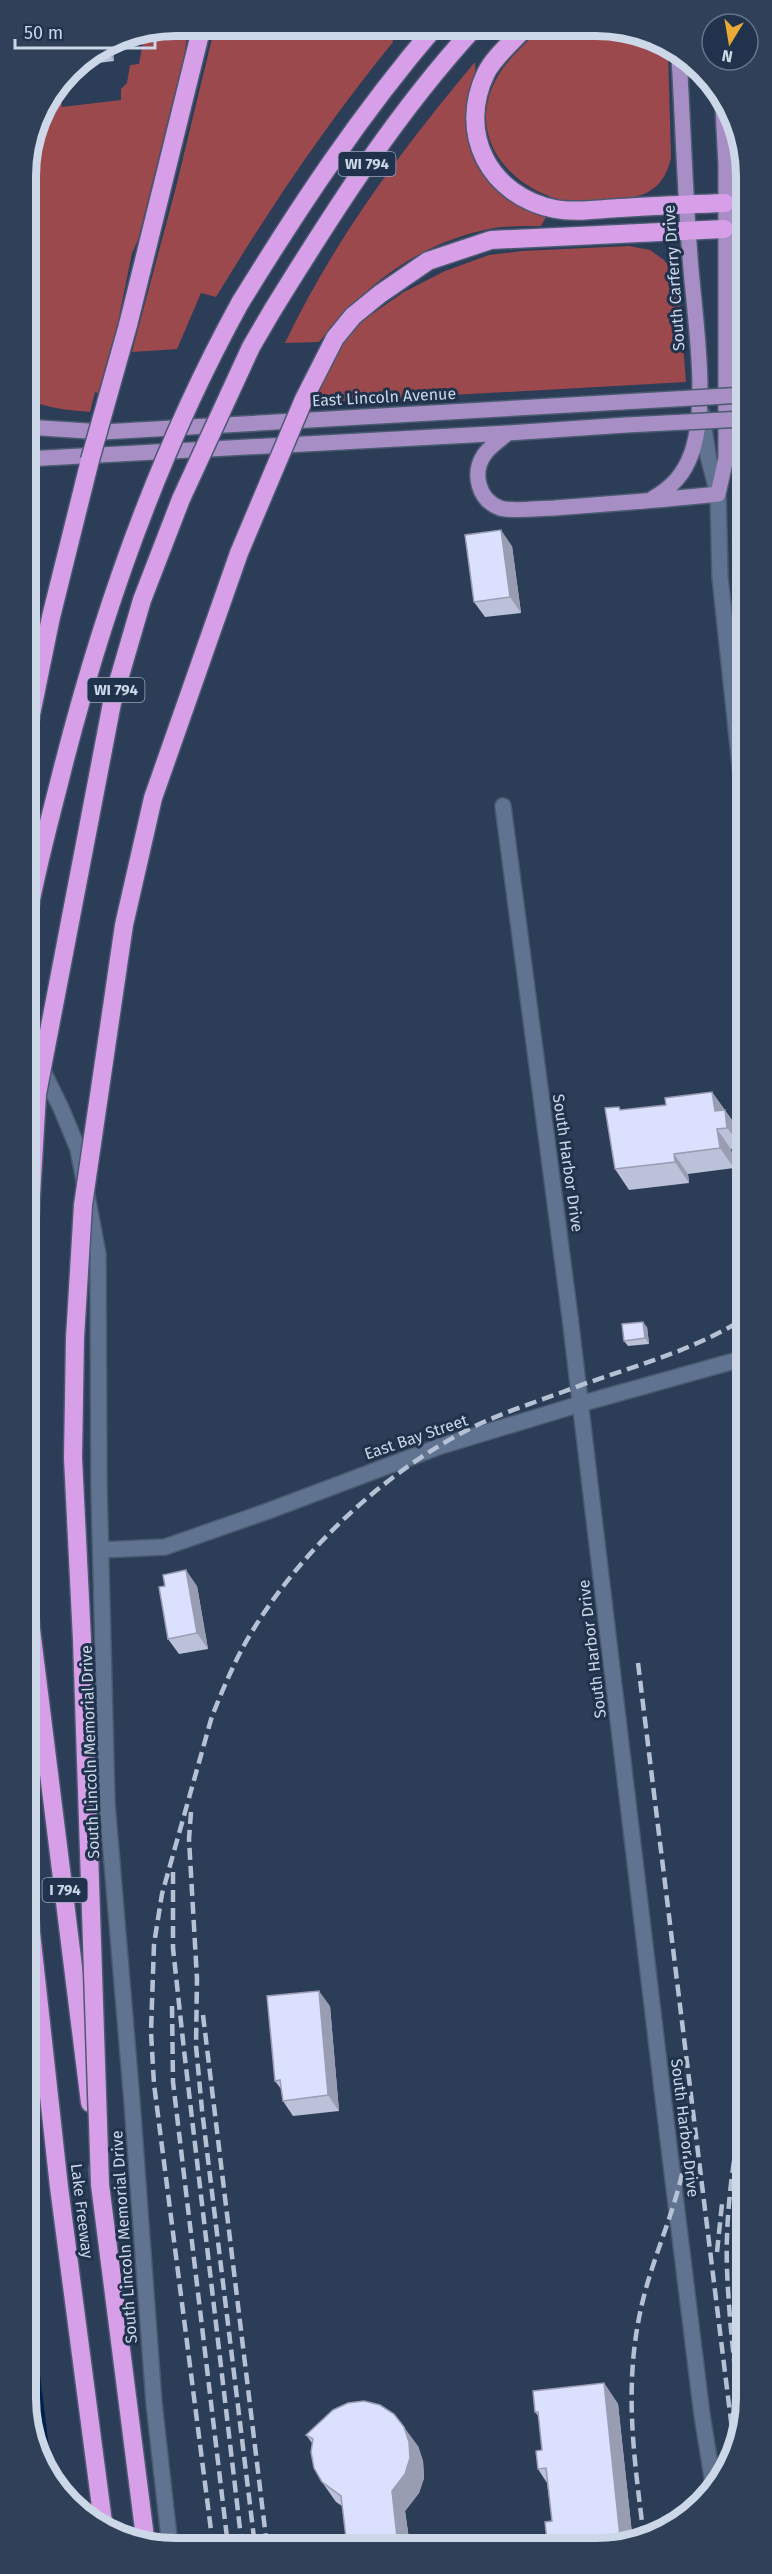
<svg xmlns="http://www.w3.org/2000/svg" width="772" height="2574" font-family="'Fira Sans',sans-serif">
	<style>
		.green { fill: #9c494e }
		.water { fill: #02204c }
		.lines { fill: none; stroke-linecap: round; stroke-linejoin: round }
		.minor-casing { stroke: #4a5a6f; stroke-width: 18 }
		.major-casing { stroke: #4a5a6f; stroke-width: 18 }
		.highway-casing { stroke: #4a5a6f; stroke-width: 21 }
		.minor { stroke: #607491; stroke-width: 15 }
		.major { stroke: #a78ec5; stroke-width: 15 }
		.highway { stroke: #d79fe8; stroke-width: 18 }
		.rail { stroke: #b6c2d4; stroke-width: 4.5; stroke-dasharray: 12 6; stroke-linecap: butt }
		.major-bridge-casing { stroke: #4a5a6f; stroke-width: 18; stroke-linecap: butt }
		.highway-bridge-casing { stroke: #4a5a6f; stroke-width: 21; stroke-linecap: butt }
		.major-bridge { stroke: #a78ec5; stroke-width: 15 }
		.highway-bridge { stroke: #d79fe8; stroke-width: 18 }
		.wall { fill: #bcc1da }
		.shaded-wall { fill: #999db2 }
		.building { fill: #dbe0fe; stroke: #999db2; stroke-width: 1.5 }
		.labels { text-anchor: middle; dominant-baseline: central; stroke-width: 6; stroke-linejoin: round; paint-order: stroke }
		.shield { fill: #21334c; stroke: #99a6b8; stroke-width: 1.5 }
		.shield-label { font-size: 15px; font-weight: bold; fill: #ccd7e7 }
		.street-label { font-size: 16px; fill: #ccd7e7; stroke: #21334c }
		.rim { fill: none; stroke: #ccd7e7; stroke-width: 8 }
	</style>
	<rect width="100%" height="100%" fill="#2b3d57"/>
	<!-- green -->
	<path class="green" d="M 176,26 L 189,26 L 184,56 L 138,240 L 132,253 L 118,322 L 98,393 L 95,392 L 90,412 C 68,410 46,408 26,399 L 26,167 L 37,118 L 48,102 L 61,100 L 62,107 L 121,100 L 121,89 L 127,83 L 130,65 L 139,64 L 143,42 L 141,32 Z
		M 215,26 L 324,26 L 345,30 L 388,27 L 393,42 C 327,123 270,208 216,297 L 201,293 L 177,349 L 132,352 L 176,187 Z
		M 540,28 L 626,28 L 668,51 L 671,158 C 662,196 637,199 602,200 C 587,201 571,203 557,199 C 502,182 466,130 498,76 C 508,58 527,43 540,28 Z
		M 475,62 C 477,77 469,88 467,103 C 458,160 494,200 546,217 L 541,226 C 526,226 509,226 494,228 C 419,242 366,284 319,342 L 285,343 C 334,240 402,149 475,62 Z
		M 737,135 L 744,147 L 744,379 L 735,380 Z
		M 629,246 L 650,250 L 664,260 L 674,273 L 679,291 L 686,382 L 310,403 L 342,345 L 362,321 L 404,292 L 445,271 L 489,255 L 522,251 Z"/>
	<!-- water -->
	<path class="water" d="M 28,2277 L 52,2472 L 28,2427 Z"/>
	<g class="lines">
		<defs>
			<path id="minor" d="M 702,414 L 708,456 L 718,494 L 720,577 L 744,803
				M 503,806 L 570,1317 L 669,2147 L 702,2415 L 714,2489
				M 27,1039 L 61,1108 L 78,1149 L 98,1254 L 99,1488 L 107,1803 L 132,2102 L 154,2403 L 170,2546
				M 101,1550 L 165,1547 L 268,1511 L 438,1447 L 580,1404 L 745,1358"/>
			<path id="major" d="M 26,427 L 103,432 L 622,402
				M 508,433 C 500,440 489,447 484,455 C 472,473 478,500 500,508 C 513,512 540,508 554,508 C 609,504 664,500 718,494 L 726,458 L 726,165 L 723,109
				M 26,459 L 508,433 L 626,425
				M 652,499 C 672,487 684,475 692,452 C 709,400 694,314 690,257 C 685,191 683,124 679,57"/>
			<path id="highway" d="M 525,28 C 513,41 494,57 486,73 C 457,133 489,196 555,209 C 575,213 599,209 619,208 C 655,206 690,204 725,203
				M 240,303 C 299,207 361,113 435,27
				M 272,311 C 333,212 396,113 475,27
				M 353,316 L 380,294 L 428,261 L 491,240 L 724,229
				M 128,325 L 202,26
				M 26,739 L 51,617 L 90,460
				M 27,1264 L 37,1094
				M 27,1597 L 90,2103
				M 28,1905 L 59,2187 L 103,2522
				M 98,2169 L 146,2545"/>
		</defs>
		<!-- minor casing -->
		<use href="#minor" class="minor-casing"/>
		<!-- major casing -->
		<use href="#major" class="major-casing"/>
		<!-- highway casing -->
		<use href="#highway" class="highway-casing"/>
		<!-- minor -->
		<use href="#minor" class="minor"/>
		<!-- major -->
		<use href="#major" class="major"/>
		<!-- highway -->
		<use href="#highway" class="highway"/>
		<!-- rail -->
		<path class="rail" d="M 638,1663 L 735,2454
			M 191,1812 L 189,1839 L 197,1979 L 196,2046 L 202,2110 L 255,2546
			M 173,1872 L 173,1948 L 184,2050 L 242,2546
			M 172,2006 L 173,2082 L 228,2546
			M 203,2015 L 267,2546
			M 717,2252 L 722,2204
			M 742,2424 C 735,2373 729,2321 727,2269 C 725,2212 734,2151 746,2095
			M 644,2538 C 634,2457 623,2385 642,2304 C 656,2243 688,2188 688,2124
			M 213,2546 L 154,2084 L 151,2032 L 154,1944 L 162,1894 L 212,1716 C 224,1687 236,1657 253,1630 C 303,1548 385,1472 471,1428 C 499,1414 530,1404 560,1393 C 624,1368 686,1355 745,1318"/>
		<defs>
			<path id="major-bridge" d="M 622,402 L 744,395
				M 626,425 L 744,419"/>
			<path id="highway-bridge" d="M 90,460 L 128,325
				M 27,921 C 35,873 48,827 60,779 C 101,615 158,452 240,303
				M 37,1094 L 112,703 L 142,600 L 181,499 L 251,347 L 272,311
				M 100,2184 L 82,1640 L 73,1458 L 75,1338 L 83,1205 L 124,925 L 153,798 L 239,553 L 304,399 L 335,338 L 353,316"/>
		</defs>
		<!-- major-bridge casing -->
		<use href="#major-bridge" class="major-bridge-casing"/>
		<!-- highway-bridge casing -->
		<use href="#highway-bridge" class="highway-bridge-casing"/>
		<!-- major-bridge -->
		<use href="#major-bridge" class="major-bridge"/>
		<!-- highway-bridge -->
		<use href="#highway-bridge" class="highway-bridge"/>
	</g>
	<!-- wall -->
	<path class="wall" d="M 112,41 L 114,61 L 75,66 Z
		M 512,546 L 521,613 L 485,617 L 474,602 Z
		M 712,1092 L 739,1130 L 742,1148 L 731,1149 L 734,1168 L 688,1174 L 689,1183 L 629,1190 L 615,1169 L 622,1110 L 666,1105 Z
		M 647,1327 L 649,1344 L 628,1346 L 624,1341 Z
		M 197,1586 L 208,1649 L 179,1654 L 168,1639 Z
		M 330,2006 L 339,2111 L 293,2116 L 283,2101 L 281,2089 L 275,2081 Z
		M 604,2383 L 618,2404 L 633,2543 L 625,2546 L 550,2546 L 547,2541 L 552,2521 L 547,2483 L 538,2469 L 542,2450 L 539,2417 L 535,2412 Z
		M 306,2435 L 418,2446 L 423,2461 L 424,2478 L 419,2493 L 405,2511 L 410,2546 L 347,2546 L 342,2506 L 336,2502 L 322,2482 L 312,2443 Z"/>
	<!-- shaded-wall -->
	<path class="shaded-wall" d="M 112,41 L 114,61 L 104,47 Z
		M 501,530 L 512,546 L 521,613 L 510,597 Z
		M 712,1092 L 739,1130 L 742,1148 L 715,1111 Z
		M 717,1129 L 731,1149 L 734,1168 L 720,1148 Z
		M 674,1154 L 688,1174 L 689,1183 L 675,1162 Z
		M 643,1322 L 647,1327 L 649,1344 L 645,1338 Z
		M 186,1570 L 197,1586 L 208,1649 L 197,1633 Z
		M 319,1991 L 330,2006 L 339,2111 L 328,2095 Z
		M 604,2383 L 618,2404 L 633,2543 L 625,2546 L 621,2546 Z
		M 404,2427 L 418,2446 L 423,2461 L 424,2478 L 419,2493 L 405,2511 L 410,2546 L 398,2546 L 392,2491 Z"/>
	<!-- building -->
	<path class="building" d="M 501,530 L 510,597 L 474,602 L 465,535 Z
		M 712,1092 L 715,1111 L 725,1110 L 727,1128 L 717,1129 L 720,1148 L 674,1154 L 675,1162 L 615,1169 L 605,1108 L 619,1107 L 620,1110 L 666,1105 L 665,1098 Z
		M 643,1322 L 645,1338 L 624,1341 L 622,1324 Z
		M 186,1570 L 197,1633 L 168,1639 L 159,1587 L 165,1586 L 163,1575 Z
		M 319,1991 L 328,2095 L 283,2101 L 280,2080 L 275,2081 L 267,1996 Z
		M 604,2383 L 621,2546 L 555,2546 L 554,2540 L 547,2541 L 545,2522 L 552,2521 L 546,2468 L 538,2469 L 536,2451 L 542,2450 L 538,2412 L 535,2412 L 533,2391 Z
		M 364,2401 L 380,2405 L 394,2414 L 404,2427 L 409,2442 L 410,2458 L 405,2474 L 392,2491 L 398,2546 L 347,2546 L 341,2496 L 322,2482 L 314,2468 L 311,2452 L 313,2439 L 306,2435 L 333,2410 L 348,2403 Z"/>
	<g class="labels">
		<!-- shield labels -->
		<g class="shield">
			<rect x="338.5" y="152" width="57" height="24" rx="4.5"/>
			<rect x="87.5" y="678" width="57" height="24" rx="4.5"/>
			<rect x="42.5" y="1878" width="45" height="24" rx="4.5"/>
		</g>
		<g class="shield-label">
			<text x="367" y="164">WI 794</text>
			<text x="116" y="690">WI 794</text>
			<text x="65" y="1890">I 794</text>
		</g>
		<!-- street labels -->
		<g class="street-label">
			<text transform="translate(674 278) rotate(-94)">South Carferry Drive</text>
			<text transform="translate(384 397) rotate(-3)">East Lincoln Avenue</text>
			<text transform="translate(568 1163) rotate(82)">South Harbor Drive</text>
			<text transform="translate(416 1437) rotate(-19)">East Bay Street</text>
			<text transform="translate(592 1649) rotate(-97)">South Harbor Drive</text>
			<text transform="translate(90 1752) rotate(-92)">South Lincoln Memorial Drive</text>
			<text transform="translate(685 2128) rotate(83)">South Harbor Drive</text>
			<text transform="translate(82 2211) rotate(83)">Lake Freeway</text>
			<text transform="translate(124 2237) rotate(-94)">South Lincoln Memorial Drive</text>
		</g>
	</g>
	<!-- crop -->
	<path d="M0 0H772V2574H0ZM176 36H596A140 140 0 0 1 736 176V2398A140 140 0 0 1 596 2538H176A140 140 0 0 1 36 2398V176A140 140 0 0 1 176 36Z" fill="#2f4058" fill-rule="evenodd"/>
	<path class="rim" d="M176 36H596A140 140 0 0 1 736 176V2398A140 140 0 0 1 596 2538H176A140 140 0 0 1 36 2398V176A140 140 0 0 1 176 36Z"/>
	<!-- north arrow -->
	<g transform="translate(730 42) rotate(191)"><circle r="28" fill="#21334c" stroke="#65758a" stroke-width="1.5"/>
	<path d="M0-4.5L10 22L0 15L-10 22Z" fill="#e9aa38"/>
	<text y="-9" font-size="16" font-weight="bold" text-anchor="middle" fill="#ccd7e7">N</text>
	</g>
	<!-- scale -->
	<path d="M15 39v9h140v-9" fill="none" stroke="#ccd7e7" stroke-width="3"/>
	<text x="24" y="39" font-size="18" fill="#ccd7e7" stroke="#21334c" stroke-width="4.5" paint-order="stroke">50 m</text>
</svg>
